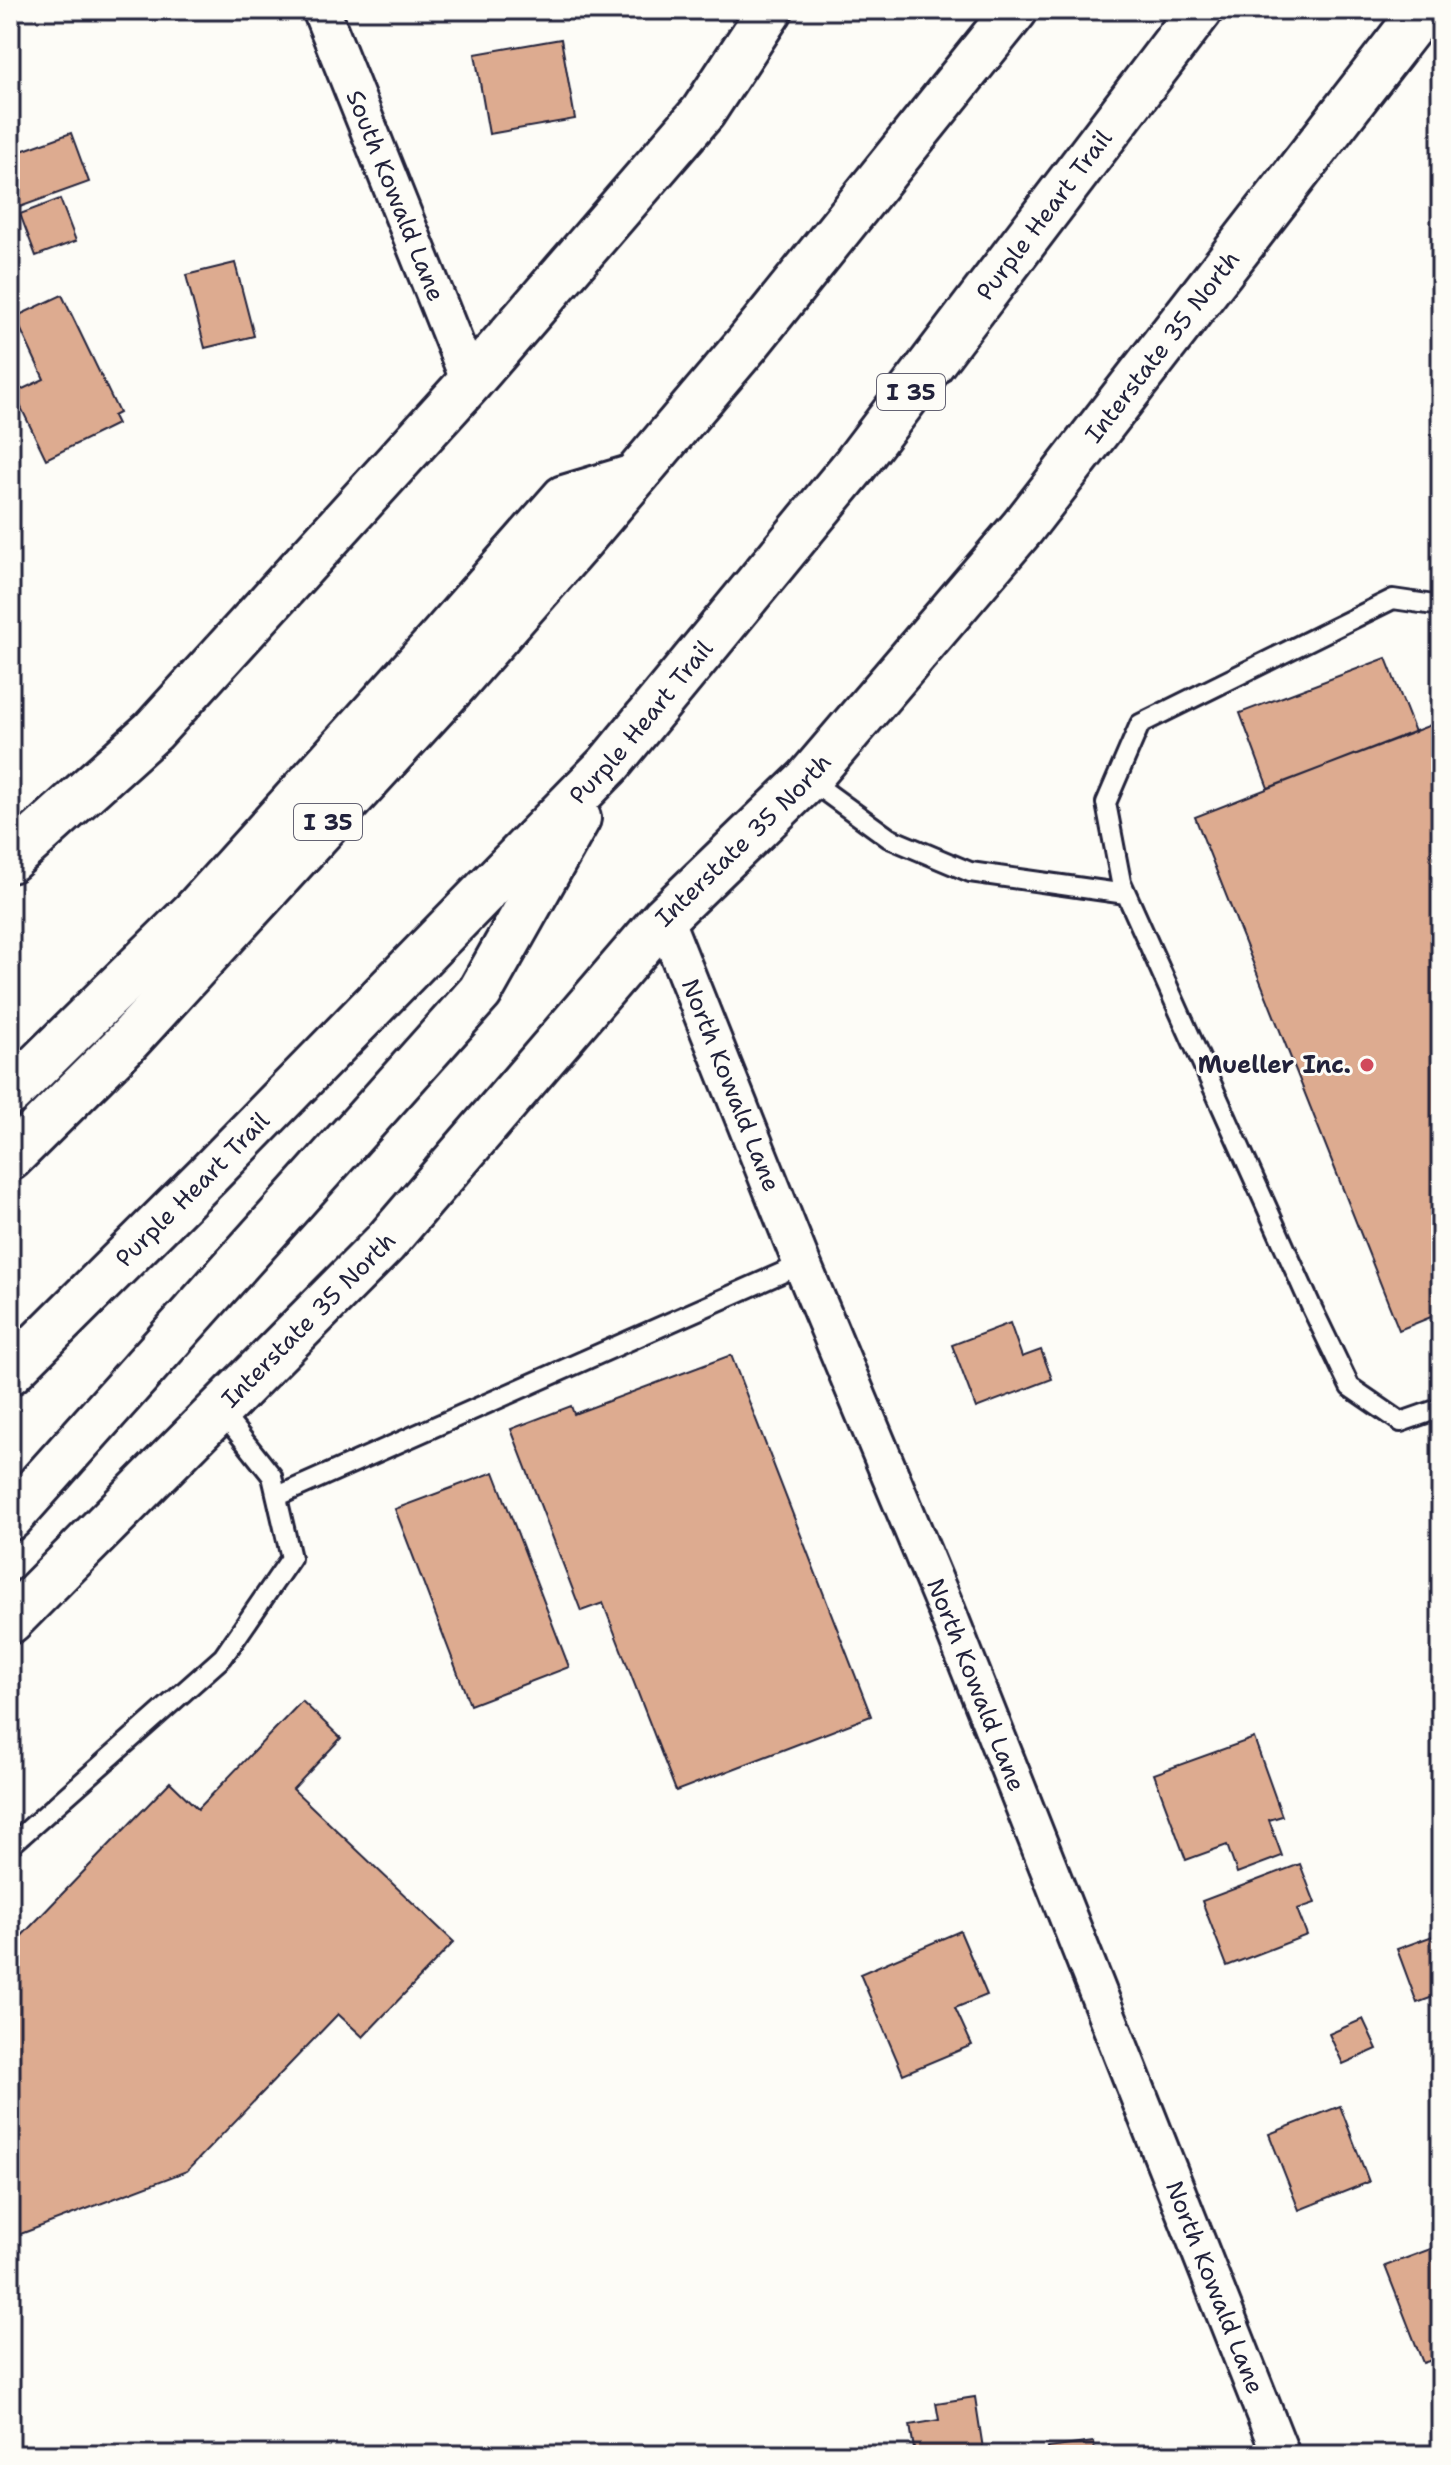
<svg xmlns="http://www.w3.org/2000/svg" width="1451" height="2465" font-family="'Shantell Sans',sans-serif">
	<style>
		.building { fill: #ddab90; stroke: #22223b; stroke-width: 2 }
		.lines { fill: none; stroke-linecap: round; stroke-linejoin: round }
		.service-casing { stroke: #22223b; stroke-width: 24 }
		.minor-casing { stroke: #22223b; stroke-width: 42 }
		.secondary-casing { stroke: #22223b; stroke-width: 50 }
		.motorway-casing { stroke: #22223b; stroke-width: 50 }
		.service { stroke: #fdfcf7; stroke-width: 18 }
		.minor { stroke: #fdfcf7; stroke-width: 36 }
		.secondary { stroke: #fdfcf7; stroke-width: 44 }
		.motorway { stroke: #fdfcf7; stroke-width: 44 }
		.poi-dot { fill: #d1495b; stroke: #fdfcf7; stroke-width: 3 }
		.labels { text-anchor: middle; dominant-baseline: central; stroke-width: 6; stroke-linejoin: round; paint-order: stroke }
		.shield { fill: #fdfcf7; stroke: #646373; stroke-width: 2 }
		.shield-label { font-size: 22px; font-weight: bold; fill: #22223b }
		.street-label { font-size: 24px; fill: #22223b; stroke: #fdfcf7 }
		.poi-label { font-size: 24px; font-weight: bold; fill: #22223b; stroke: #fdfcf7; text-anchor: end }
	</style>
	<rect width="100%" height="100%" fill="#fdfcf7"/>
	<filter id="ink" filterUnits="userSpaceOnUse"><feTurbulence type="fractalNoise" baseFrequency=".0125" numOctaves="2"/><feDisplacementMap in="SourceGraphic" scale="16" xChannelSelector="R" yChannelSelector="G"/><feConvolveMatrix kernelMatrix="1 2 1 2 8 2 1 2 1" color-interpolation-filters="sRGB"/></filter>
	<g filter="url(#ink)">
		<!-- building -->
		<path class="building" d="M 561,39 L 575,119 L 489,134 L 475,54 Z
			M 71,133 L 89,182 L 17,208 L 10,189 L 10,155 Z
			M 60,199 L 76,241 L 36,256 L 20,214 Z
			M 235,263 L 254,336 L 205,348 L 186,275 Z
			M 62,295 L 119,413 L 113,416 L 117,424 L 46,459 L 14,393 L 44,379 L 15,317 Z
			M 1386,658 L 1415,732 L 1268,788 L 1240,713 Z
			M 1441,721 L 1441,1313 L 1399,1330 L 1195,817 Z
			M 1010,1323 L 1022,1357 L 1041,1350 L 1052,1379 L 976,1408 L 952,1345 Z
			M 731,1355 L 871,1716 L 676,1791 L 603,1603 L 581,1611 L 511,1429 L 571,1406 L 574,1414 Z
			M 494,1472 L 569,1667 L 470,1705 L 395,1509 Z
			M 302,1701 L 341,1738 L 293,1789 L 454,1942 L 363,2037 L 338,2014 L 187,2171 L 10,2238 L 10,1948 L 170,1782 L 198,1809 Z
			M 1254,1738 L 1282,1816 L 1269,1820 L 1282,1856 L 1237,1873 L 1227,1845 L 1186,1860 L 1154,1774 Z
			M 1300,1864 L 1315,1903 L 1297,1909 L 1307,1935 L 1227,1966 L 1202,1901 Z
			M 960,1931 L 987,1995 L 955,2008 L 972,2045 L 903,2074 L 860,1974 Z
			M 1441,1933 L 1441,1994 L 1417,2003 L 1397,1949 Z
			M 1363,2019 L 1377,2049 L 1343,2064 L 1329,2034 Z
			M 1340,2106 L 1369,2182 L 1299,2210 L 1269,2134 Z
			M 1433,2248 L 1441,2269 L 1441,2357 L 1423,2363 L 1385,2266 Z
			M 975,2397 L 984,2455 L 915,2455 L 910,2425 L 939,2420 L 936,2403 Z
			M 1094,2442 L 1095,2455 L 1049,2455 L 1048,2448 Z"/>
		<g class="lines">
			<defs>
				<path id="service" d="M 1441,606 L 1393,599 L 1140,724 L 1106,803 L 1121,882 L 1311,1306 L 1350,1387 L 1401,1422 L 1441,1408
					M 808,779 L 889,838 L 970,872 L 1126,894
					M 278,1496 L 802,1264
					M 10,1846 L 223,1657 L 291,1558 L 272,1476 L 219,1409"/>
				<g id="minor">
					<path id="s1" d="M 321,10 L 470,382"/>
					<path id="s2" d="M 664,918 L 802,1264 L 946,1609 L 1281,2455"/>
				</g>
				<g id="secondary">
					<path d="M 10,860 L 153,731 L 470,382 L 703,112 L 770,10"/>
					<path id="s3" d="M 10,1621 L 385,1243 L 664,918 L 808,779 L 1023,527 L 1423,10"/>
				</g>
				<g id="motorway">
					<path d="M 10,1093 L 194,912 L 442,637 L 564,498 L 634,477"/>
					<path d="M 10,1158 L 125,1044 L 457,682 L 576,546 L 748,343 L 1015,10"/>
					<path id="s4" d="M 10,1372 L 207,1176 L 609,764 L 854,466 L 1200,10"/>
					<path d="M 10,1518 L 480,992 L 578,818"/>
				</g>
			</defs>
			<!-- service casing -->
			<use href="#service" class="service-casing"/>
			<!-- minor casing -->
			<use href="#minor" class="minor-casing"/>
			<!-- secondary casing -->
			<use href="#secondary" class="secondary-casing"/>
			<!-- motorway casing -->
			<use href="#motorway" class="motorway-casing"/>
			<!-- service -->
			<use href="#service" class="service"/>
			<!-- minor -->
			<use href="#minor" class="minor"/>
			<!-- secondary -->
			<use href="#secondary" class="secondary"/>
			<!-- motorway -->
			<use href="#motorway" class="motorway"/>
		</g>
	</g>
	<!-- markers -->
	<circle class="poi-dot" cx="1367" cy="1065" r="8"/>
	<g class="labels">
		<!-- shield labels -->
		<g class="shield">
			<rect x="877" y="374" width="68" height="36" rx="6"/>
			<rect x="294" y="804" width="68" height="36" rx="6"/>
		</g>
		<g class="shield-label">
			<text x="911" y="392">I 35</text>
			<text x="328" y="822">I 35</text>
		</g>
		<!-- street labels -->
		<g class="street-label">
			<text stroke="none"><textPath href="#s1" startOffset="200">South Kowald Lane</textPath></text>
			<text stroke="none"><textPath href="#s4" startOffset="1554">Purple Heart Trail</textPath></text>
			<text stroke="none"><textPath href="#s3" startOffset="1720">Interstate 35 North</textPath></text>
			<text stroke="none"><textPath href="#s4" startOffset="906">Purple Heart Trail</textPath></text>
			<text stroke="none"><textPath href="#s3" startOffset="1072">Interstate 35 North</textPath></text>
			<text stroke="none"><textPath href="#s2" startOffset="180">North Kowald Lane</textPath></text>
			<text stroke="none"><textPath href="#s4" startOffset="258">Purple Heart Trail</textPath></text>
			<text stroke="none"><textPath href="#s3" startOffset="424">Interstate 35 North</textPath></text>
			<text stroke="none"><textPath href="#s2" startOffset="828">North Kowald Lane</textPath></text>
			<text stroke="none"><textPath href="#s2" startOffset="1476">North Kowald Lane</textPath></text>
		</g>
		<!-- poi labels -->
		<g class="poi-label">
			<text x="1351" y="1065">Mueller Inc.</text>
		</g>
	</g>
	<!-- margin -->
	<rect width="1451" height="2465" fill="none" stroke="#fdfcf7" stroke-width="40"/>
	<rect x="20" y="20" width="1411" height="2425" fill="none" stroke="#22223b" stroke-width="3" filter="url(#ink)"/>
</svg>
